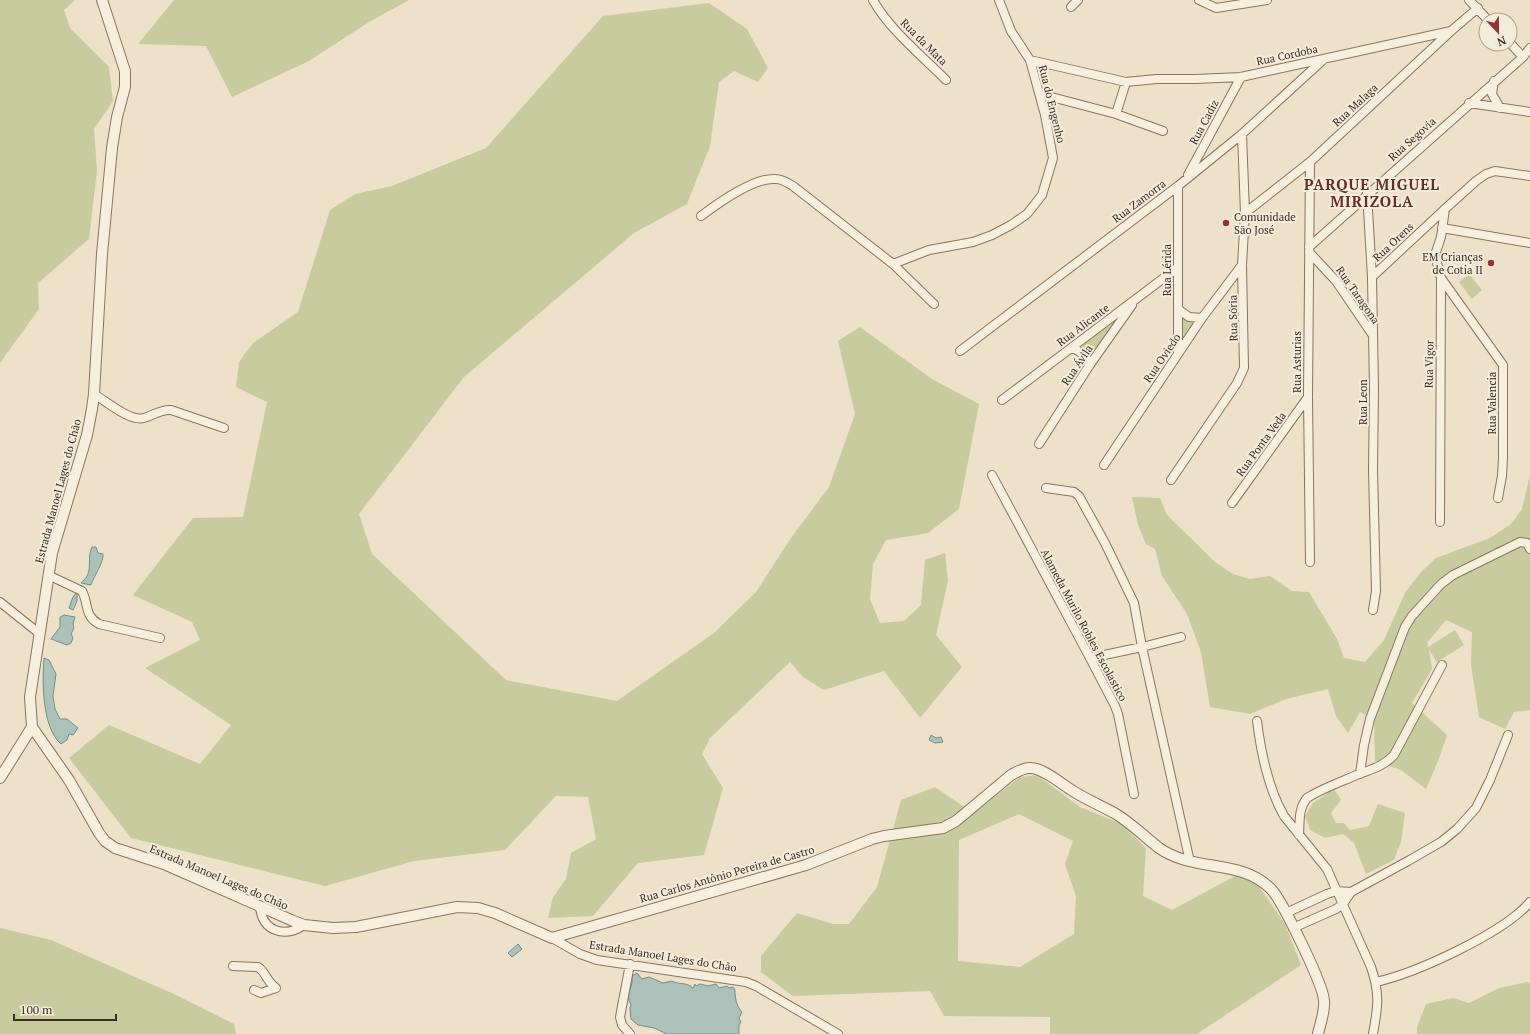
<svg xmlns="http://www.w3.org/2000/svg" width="1530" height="1034" font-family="'PT Serif',serif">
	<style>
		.green { fill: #c7cb9e; fill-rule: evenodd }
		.water { fill: #abc1ba; stroke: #719087 }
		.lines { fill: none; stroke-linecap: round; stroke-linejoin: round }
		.minor-casing { stroke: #89745f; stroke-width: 10 }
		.tertiary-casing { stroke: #89745f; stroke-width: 12 }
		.minor { stroke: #f7efde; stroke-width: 8 }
		.tertiary { stroke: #f7efde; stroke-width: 10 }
		.poi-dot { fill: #943337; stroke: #f4ecda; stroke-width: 1.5 }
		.labels { text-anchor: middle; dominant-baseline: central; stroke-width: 4; stroke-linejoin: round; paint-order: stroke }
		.street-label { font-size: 11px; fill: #3a2d22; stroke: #f4ecda }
		.poi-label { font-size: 11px; fill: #3a2d22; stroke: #f4ecda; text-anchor: start }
		.district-label { font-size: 15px; font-weight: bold; letter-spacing: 1px; fill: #642f24; stroke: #f4ecda }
	</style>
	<rect width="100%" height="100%" fill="#ede1ca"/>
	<!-- green -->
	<path class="green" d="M 0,0 L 75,0 L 64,10 L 70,28 L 109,67 L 113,101 L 94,129 L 97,170 L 89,239 L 38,283 L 39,309 L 0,363 Z
		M 174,0 L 409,0 L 369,22 L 309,61 L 232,97 L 206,46 L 138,44 Z
		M 709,3 L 747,29 L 768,68 L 758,82 L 734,71 L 719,82 L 710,146 L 687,204 L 634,233 L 464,377 L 359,514 L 372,554 L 506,680 L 617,701 L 714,633 L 756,592 L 791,538 L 829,487 L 855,414 L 838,341 L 860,327 L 932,379 L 979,404 L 959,509 L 928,533 L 886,540 L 873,564 L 870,599 L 880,623 L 904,621 L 921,605 L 925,560 L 945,553 L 948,581 L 936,635 L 962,667 L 920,718 L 884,671 L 824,690 L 803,677 L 790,662 L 710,738 L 702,754 L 723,788 L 704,855 L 638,863 L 593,916 L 548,918 L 553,897 L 566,879 L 571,853 L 596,839 L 588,797 L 556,796 L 505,850 L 414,861 L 325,886 L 131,838 L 69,758 L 109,725 L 200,764 L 231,725 L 145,668 L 200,640 L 192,622 L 133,595 L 193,518 L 243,517 L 267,402 L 236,387 L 239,362 L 253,343 L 298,312 L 330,210 L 355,194 L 392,186 L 486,148 L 603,16 Z
		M 1469,274 L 1482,290 L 1472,299 L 1459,282 Z
		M 1120,316 L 1093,356 L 1081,345 Z
		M 1182,316 L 1195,321 L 1183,343 Z
		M 1530,475 L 1530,710 L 1514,712 L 1505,729 L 1479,717 L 1471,665 L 1472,632 L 1446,620 L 1427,643 L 1428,647 L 1455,630 L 1464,645 L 1437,662 L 1429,650 L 1432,669 L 1412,703 L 1447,735 L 1438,761 L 1426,789 L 1401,770 L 1375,761 L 1374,719 L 1360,712 L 1348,733 L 1336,716 L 1328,689 L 1286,699 L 1250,714 L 1210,707 L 1201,652 L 1187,614 L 1162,576 L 1155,549 L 1146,544 L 1138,525 L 1132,497 L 1160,498 L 1167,515 L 1215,562 L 1233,574 L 1250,579 L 1270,576 L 1292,591 L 1309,592 L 1337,639 L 1344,658 L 1365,662 L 1384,640 L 1405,593 L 1421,572 L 1436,558 L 1490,538 L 1511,524 L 1522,509 Z
		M 1037,775 L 1080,807 L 1122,824 L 1146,848 L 1143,896 L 1172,910 L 1237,875 L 1258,885 L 1285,924 L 1301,965 L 1197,1034 L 1050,1034 L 1050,1017 L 944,1016 L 930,991 L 793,996 L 761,972 L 761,956 L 797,913 L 833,924 L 849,924 L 877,887 L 901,800 L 935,787 L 973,813 L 1020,777 ZM 1019,814 L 1073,841 L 1065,864 L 1076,896 L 1074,934 L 1020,967 L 958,961 L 959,840 Z
		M 1334,789 L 1341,800 L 1331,813 L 1336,823 L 1344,823 L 1350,830 L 1369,826 L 1378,804 L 1405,813 L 1401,842 L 1394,860 L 1366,874 L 1354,843 L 1343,834 L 1325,838 L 1310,830 L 1305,816 L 1313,803 Z
		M 0,928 L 51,940 L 174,994 L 234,1024 L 236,1034 L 0,1034 Z
		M 1527,982 L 1530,983 L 1530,1034 L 1417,1034 L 1417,1027 L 1426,1004 L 1453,998 L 1469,1003 L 1499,988 Z"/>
	<!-- water -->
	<path class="water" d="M 92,547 L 96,547 L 98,553 L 103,554 C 104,562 94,576 91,585 L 81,583 C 83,581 86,578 87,576 C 92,567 87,557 92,547 Z
		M 77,592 L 77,601 L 73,610 L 69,608 L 73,597 Z
		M 64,615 L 75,617 L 73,624 L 74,628 L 71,634 L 73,638 L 71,643 L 67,645 L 51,639 L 60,627 L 60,617 Z
		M 44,658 L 49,660 L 56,674 L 53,696 L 55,709 L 60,719 L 67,719 L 78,728 L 73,735 L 69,734 L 67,740 L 61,744 C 42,728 42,681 44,658 Z
		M 931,735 L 936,738 L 941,737 L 943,742 L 935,743 L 929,740 Z
		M 518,944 L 522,949 L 512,957 L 508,953 Z
		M 637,973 L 642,979 L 649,977 L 663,983 L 672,981 C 679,985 687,982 693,988 L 695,984 L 696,986 L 700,984 L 708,986 L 716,984 L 719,988 L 727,986 L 729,988 L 733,987 L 735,990 C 735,997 736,1006 742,1012 L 739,1018 L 741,1022 L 739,1025 L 739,1034 L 667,1034 L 654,1028 L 638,1025 L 631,1019 L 630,1008 L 631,1005 C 624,993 634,988 632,976 Z"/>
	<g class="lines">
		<defs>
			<path id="minor" d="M 873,0 C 889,29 922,56 946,80
				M 1199,0 L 1216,8 L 1267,0
				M 1469,0 L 1488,20
				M 1071,7 L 1078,0
				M 1510,43 L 1523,57
				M 1030,60 L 1126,82 L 1156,79 L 1196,79 L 1241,77 L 1451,31
				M 1494,81 L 1492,94 L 1500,108
				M 1040,94 L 1116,114 L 1163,131
				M 1469,103 L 1530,112
				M 1116,114 L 1126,82
				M 1310,162 L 1308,397 L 1310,562
				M 1188,175 L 1241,77
				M 1178,186 L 1178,353
				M 1367,193 L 1372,277 L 1374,389 L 1373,470 L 1376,591 L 1373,610
				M 1245,213 L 1310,162 L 1451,31 L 1478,8
				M 701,216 C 717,204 755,177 776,179 C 782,179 788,183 793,186 L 893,264 L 934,304
				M 1442,228 L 1530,243
				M 1309,247 L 1523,57 L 1530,48
				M 1309,252 L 1336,281 L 1372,334
				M 893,264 L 929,250 L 973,242 L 992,235 L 1011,225 L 1027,214 L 1042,195 L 1053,158 L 1045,115 L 1030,60 L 1011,31 L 999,0
				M 1372,277 L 1445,209 L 1476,181 L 1486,174 L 1495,171 L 1530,176
				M 1441,278 L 1503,365 L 1503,458 L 1502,476 L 1498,498
				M 1178,309 L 1189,317 L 1202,318
				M 1072,348 C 1081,351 1087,357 1089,366
				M 960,351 L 1178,186 L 1242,134 L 1324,59
				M 94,394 C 106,401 130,422 144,418 C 154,415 161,409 171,410 L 224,428
				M 1002,400 L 1177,268
				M 1039,444 L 1089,366 L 1132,305
				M 1104,465 L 1202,318 L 1242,265
				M 992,475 L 1090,658 L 1115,706 L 1118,714 L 1134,794
				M 1171,480 L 1237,383 L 1244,368 L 1242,265 L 1245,213 L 1242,134
				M 1046,488 L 1074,492 L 1079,496 L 1105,543 L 1134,603 L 1142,647 L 1190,862
				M 1232,503 L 1308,397
				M 1440,522 L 1441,278 L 1435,255 L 1441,237 L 1445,209
				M 48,575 L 82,591 C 89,604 84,616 99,624 L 160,638
				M 0,602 L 40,634
				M 1090,658 L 1142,647 L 1181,637
				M 1257,721 C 1261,753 1268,788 1284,816 L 1327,869 L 1371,967 C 1380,993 1378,1007 1373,1034
				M 1360,774 L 1364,745 L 1370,719 L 1405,627 L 1412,616 L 1441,584 L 1453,575 L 1520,542 L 1527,543 L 1530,549
				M 1299,835 C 1300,822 1298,809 1307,798 C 1323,788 1341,782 1359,774 C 1372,769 1384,766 1394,755 L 1442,665
				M 260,906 C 262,932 285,938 304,925
				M 1286,913 L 1327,894 L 1336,891 L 1351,892
				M 1293,928 L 1336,909 L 1343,904 L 1351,892 L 1408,861 L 1441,842 L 1457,829 L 1476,808 L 1490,780 L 1508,735
				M 552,938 L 580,954 L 597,960 L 746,982 L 756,986 L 838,1034
				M 630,964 L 620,1017 L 622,1025 L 630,1034
				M 233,966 L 258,967 C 266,972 266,981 276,988
				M 1376,982 C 1416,973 1504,933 1530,902
				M 254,990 L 261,993 L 276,988"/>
			<path id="tertiary" d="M 102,0 L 125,71 L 125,87 L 117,117 L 112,148 L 102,254 L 94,394 L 92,409 L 87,435 L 52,553 L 30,697 L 32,727 L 69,780 L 99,833 L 105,841 L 115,848 L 164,864 L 291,920 L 304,925 L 333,928 L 356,927 L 457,907 L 478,908 L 495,913 L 552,938 L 806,865 L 872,839 L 884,836 L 943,828 L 956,821 L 1011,775 C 1017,772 1024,767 1031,768 C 1043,768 1063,785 1073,791 C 1087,800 1102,806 1116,814 C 1131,823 1145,837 1159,848 C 1195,873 1240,858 1271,889 C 1282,900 1324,986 1324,1001 C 1325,1012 1320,1024 1318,1034
				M 0,778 L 32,727"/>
		</defs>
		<!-- minor casing -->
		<use href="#minor" class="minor-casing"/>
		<!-- tertiary casing -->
		<use href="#tertiary" class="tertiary-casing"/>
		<!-- minor -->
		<use href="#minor" class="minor"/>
		<!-- tertiary -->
		<use href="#tertiary" class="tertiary"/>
	</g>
	<!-- markers -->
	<g class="poi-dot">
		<circle cx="1226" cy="223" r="4"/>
		<circle cx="1491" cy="263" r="4"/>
	</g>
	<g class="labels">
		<!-- street labels -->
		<g class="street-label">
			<text transform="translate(924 42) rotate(45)">Rua da Mata</text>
			<text transform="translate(1287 55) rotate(-12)">Rua Cordoba</text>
			<text transform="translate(1052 104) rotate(76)">Rua do Engenho</text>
			<text transform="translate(1355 105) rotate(-43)">Rua Malaga</text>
			<text transform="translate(1204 122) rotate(-62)">Rua Cadiz</text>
			<text transform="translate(1412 139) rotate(-42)">Rua Segovia</text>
			<text transform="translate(1139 201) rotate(-37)">Rua Zamorra</text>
			<text transform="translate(1393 242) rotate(-43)">Rua Orens</text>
			<text transform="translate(1167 270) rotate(-90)">Rua Lérida</text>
			<text transform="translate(1358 295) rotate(55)">Rua Taragona</text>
			<text transform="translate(1233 318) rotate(-91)">Rua Sória</text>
			<text transform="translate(1083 325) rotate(-37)">Rua Alicante</text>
			<text transform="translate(1162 358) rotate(-56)">Rua Oviedo</text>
			<text transform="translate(1297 362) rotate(-90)">Rua Asturias</text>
			<text transform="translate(1429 364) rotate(-89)">Rua Vigor</text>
			<text transform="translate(1077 365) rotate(-56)">Rua Ávila</text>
			<text transform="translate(1363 402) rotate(-90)">Rua Leon</text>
			<text transform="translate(1492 403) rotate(-90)">Rua Valencia</text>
			<text transform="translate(1261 444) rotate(-54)">Rua Ponta Veda</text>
			<text transform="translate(58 491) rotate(-75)">Estrada Manoel Lages do Chão</text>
			<text transform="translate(1084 625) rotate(62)">Alameda Murilo Robles Escolastico</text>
			<text transform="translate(727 874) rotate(-16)">Rua Carlos Antônio Pereira de Castro</text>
			<text transform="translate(219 877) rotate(23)">Estrada Manoel Lages do Chão</text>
			<text transform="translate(663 956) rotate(9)">Estrada Manoel Lages do Chão</text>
		</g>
		<!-- poi labels -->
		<g class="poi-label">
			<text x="1234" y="217">Comunidade<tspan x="1234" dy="13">São José</tspan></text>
			<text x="1483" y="257" text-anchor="end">EM Crianças<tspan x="1483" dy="13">de Cotia II</tspan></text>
		</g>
		<!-- district labels -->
		<g class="district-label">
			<text x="1372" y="184">PARQUE MIGUEL<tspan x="1372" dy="17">MIRIZOLA</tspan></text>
		</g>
	</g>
	<!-- north arrow -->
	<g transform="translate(1498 32) rotate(158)"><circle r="19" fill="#f4ecda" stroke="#aaa090"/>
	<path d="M0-3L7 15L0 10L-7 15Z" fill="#943337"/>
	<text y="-6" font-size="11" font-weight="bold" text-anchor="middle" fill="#3a2d22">N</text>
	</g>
	<!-- scale -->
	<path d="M14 1014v6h102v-6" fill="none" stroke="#3a2d22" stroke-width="2"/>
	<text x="20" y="1014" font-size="12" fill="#3a2d22" stroke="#f4ecda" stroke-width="3" paint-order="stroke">100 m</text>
</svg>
